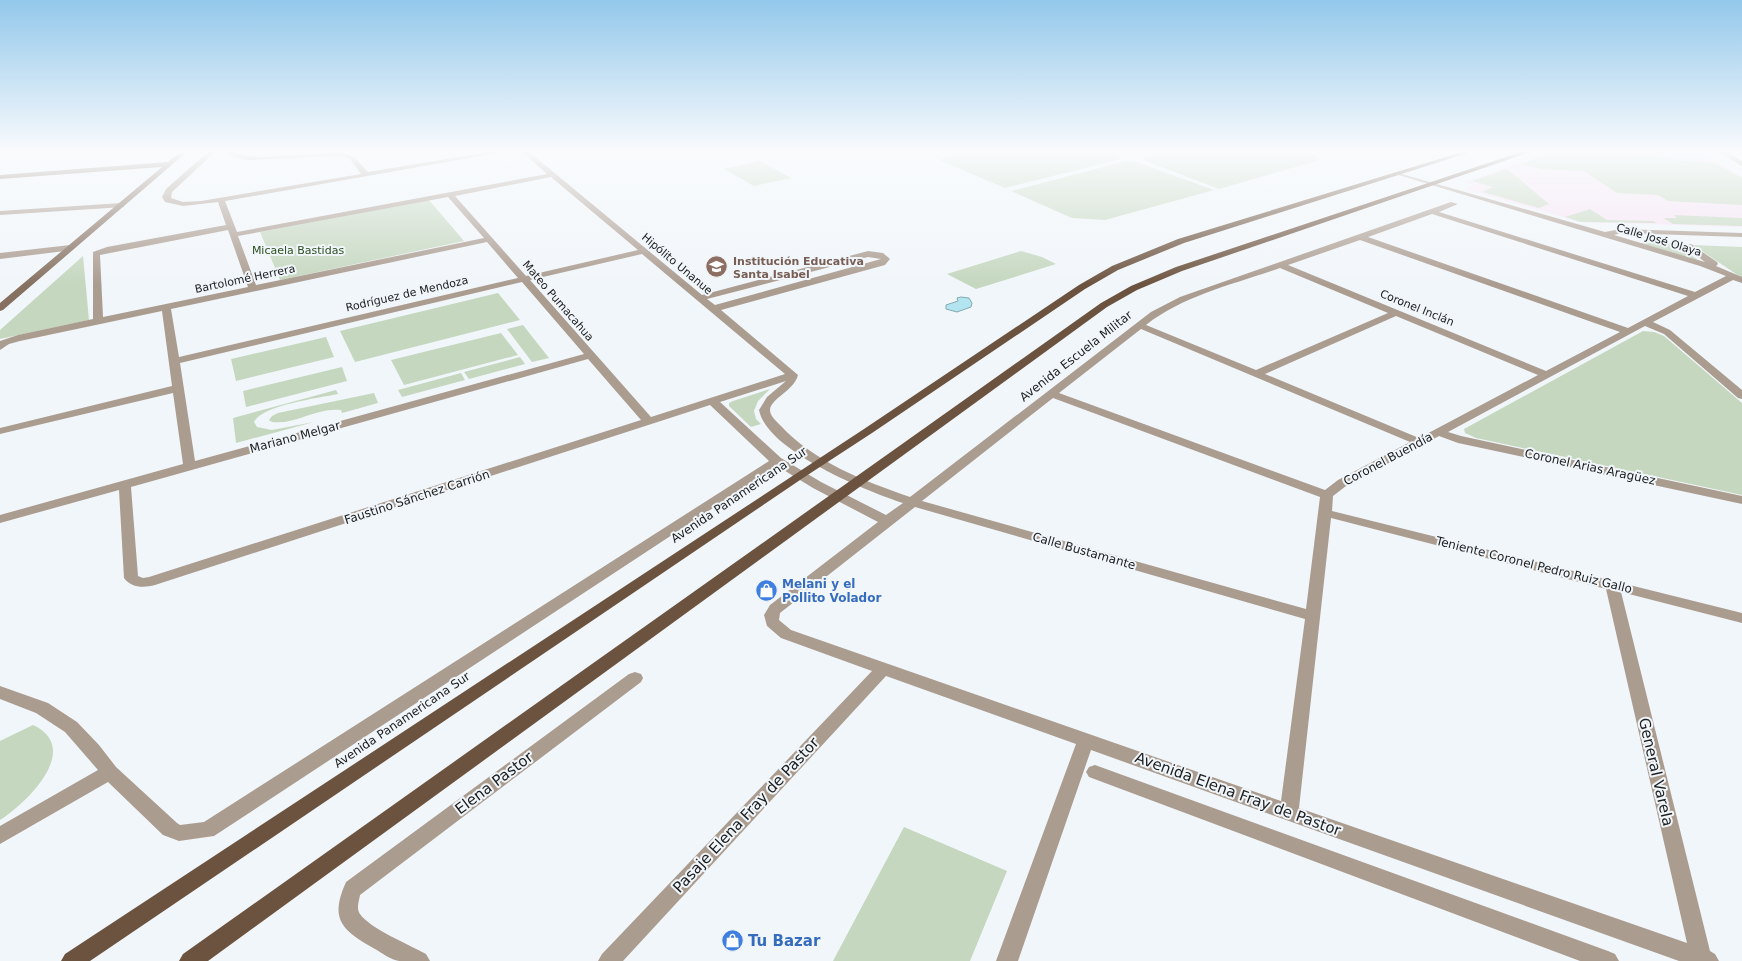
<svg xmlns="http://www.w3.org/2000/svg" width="1742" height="961" font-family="'DejaVu Sans',sans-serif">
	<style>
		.medical { fill: #f8e4f4 }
		.green { fill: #c5d7bf }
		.water { fill: #b3e5f0; stroke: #85a9b1 }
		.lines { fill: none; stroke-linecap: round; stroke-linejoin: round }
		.street { fill: #ab9c90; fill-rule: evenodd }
		.secondary { fill: #867161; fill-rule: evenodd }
		.primary { fill: #6c533f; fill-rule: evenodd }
		.labels { text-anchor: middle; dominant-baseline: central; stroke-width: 4; stroke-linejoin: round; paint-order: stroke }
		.far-street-label { font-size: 11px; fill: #1b1d1e; stroke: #f1f6fa }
		.far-park-label { font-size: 11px; fill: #2c4e1f; stroke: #f1f6fa }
		.far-education-label { font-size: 11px; font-weight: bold; fill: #785e54; stroke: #f1f6fa; text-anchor: start }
		.street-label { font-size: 12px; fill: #1b1d1e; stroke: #f1f6fa }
		.shop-label { font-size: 12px; font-weight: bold; fill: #366cbe; stroke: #f1f6fa; text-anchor: start }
		.near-street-label { font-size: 15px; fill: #1b1d1e; stroke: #f1f6fa }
		.near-shop-label { font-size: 15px; font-weight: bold; fill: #366cbe; stroke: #f1f6fa; text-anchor: start }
	</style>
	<rect width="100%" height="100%" fill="#f1f6fa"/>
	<!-- medical -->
	<path class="medical" d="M 1553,151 L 1699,151 L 1742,176 L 1742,227 L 1580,222 L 1465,189 L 1474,185 L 1465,182 Z"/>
	<!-- green -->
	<path class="green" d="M 979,151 L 1105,151 L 1122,157 L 1119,158 L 1121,159 L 1005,188 L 939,160 Z
		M 1171,151 L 1301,151 L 1316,156 L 1320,160 L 1219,189 L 1143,160 L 1145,159 L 1142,158 Z
		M 1560,151 L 1623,151 L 1675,160 L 1715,163 L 1742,178 L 1742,205 L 1668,201 L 1658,195 L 1617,193 L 1584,171 L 1541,169 L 1521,164 Z
		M 760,161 L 791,178 L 754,186 L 724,169 Z
		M 1127,161 L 1136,162 L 1214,190 L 1105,220 L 1072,218 L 1011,191 Z
		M 1507,169 L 1549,204 L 1539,208 L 1483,192 L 1493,187 L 1472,181 Z
		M 429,200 L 464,241 L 280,280 L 260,232 Z
		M 1590,209 L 1607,220 L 1653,221 L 1657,223 L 1581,222 L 1565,217 Z
		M 1674,215 L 1742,218 L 1742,226 L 1673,224 L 1663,218 L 1677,218 Z
		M 1639,243 L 1675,243 L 1698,260 Z
		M 1693,245 L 1742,247 L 1742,278 Z
		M 1021,251 L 1042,257 L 1056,264 L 976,289 L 947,274 Z
		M 83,256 L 89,320 L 0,339 L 0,330 Z
		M 498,293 L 520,320 L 355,362 L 340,331 Z
		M 523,325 L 549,358 L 532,362 L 507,329 Z
		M 1643,331 L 1654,332 L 1664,336 L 1742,403 L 1742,495 L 1476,438 L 1465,433 L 1464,429 Z
		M 501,333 L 518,355 L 404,385 L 391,360 Z
		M 326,337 L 334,357 L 236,381 L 231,359 Z
		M 520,357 L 525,364 L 469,379 L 464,372 Z
		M 342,367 L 347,381 L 246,407 L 243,391 Z
		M 461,373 L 465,380 L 402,397 L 398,390 Z
		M 770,389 L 758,401 L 754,411 L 756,419 L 761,424 L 751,427 L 729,406 L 729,403 L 733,401 Z
		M 336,390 L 338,394 C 319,398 262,405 254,422 L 257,427 L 272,430 L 314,422 L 236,443 L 233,418 Z
		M 374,393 L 378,403 L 342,413 L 341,410 C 317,407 295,425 272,422 L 269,420 L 272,416 L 278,413 Z
		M 33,725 C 83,748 27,803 0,820 L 0,741 Z
		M 904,827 L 1007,871 L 970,961 L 833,961 Z"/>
	<!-- water -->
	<path class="water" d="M 961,297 L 969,298 L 972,303 L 971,307 L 957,312 L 946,309 L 946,305 L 958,301 L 957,298 Z"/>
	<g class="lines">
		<!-- street -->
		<path class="street" d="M 209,151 L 216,151 L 172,192 L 171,198 L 183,202 L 201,201 L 361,174 L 350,159 L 341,156 L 248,160 L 233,157 L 224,151 L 232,151 L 248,156 L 264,157 L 342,152 L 354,157 L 368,172 L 495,151 L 509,151 L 225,201 L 237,232 L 547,174 L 521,151 L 528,151 L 702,295 L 868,251 L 883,253 L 890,259 L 885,265 L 721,310 L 798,375 C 794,391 771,398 770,410 C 770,416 776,421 780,425 C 814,462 864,481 910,497 L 1151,312 L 1180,297 L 1451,202 L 1458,204 L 1439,212 L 1695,292 L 1726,276 L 1700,266 L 1395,174 L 1395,172 L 1605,232 L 1621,229 L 1742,233 L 1742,237 L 1621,233 L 1614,235 L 1705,262 L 1684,246 L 1691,244 L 1717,262 L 1718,264 L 1716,266 L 1742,277 L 1742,283 L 1733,280 L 1653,322 L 1670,330 L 1742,390 L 1742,399 L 1738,398 L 1664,334 L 1645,326 L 1448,432 L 1461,436 L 1742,496 L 1742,504 L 1458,443 L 1439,436 L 1346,486 L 1333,496 L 1332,511 L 1742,613 L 1742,623 L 1621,592 L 1710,951 L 1715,954 L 1719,961 L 1679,961 L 1091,750 L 1018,961 L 996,961 L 1076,744 L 886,676 L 623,961 L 598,961 L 602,954 L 872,671 L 781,638 L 767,626 L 764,615 L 770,605 L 878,522 L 813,488 L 777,466 L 214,836 L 179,841 L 163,835 L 108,782 L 0,844 L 0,826 L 98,770 L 65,732 L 36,713 L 0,699 L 0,686 L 48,703 L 77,722 L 99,745 L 116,767 L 177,823 L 180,825 L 204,822 L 769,461 L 710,405 L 155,585 C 144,588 131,588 124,578 L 119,490 L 0,523 L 0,515 L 183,464 L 173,393 L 0,434 L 0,428 L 172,386 L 162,311 L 20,341 L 9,344 L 0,350 L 0,341 L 18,335 L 93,319 L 93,252 L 107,247 L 226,225 L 218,202 L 183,206 L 165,202 L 162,197 L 166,189 ZM 551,177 L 638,250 L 526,276 L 455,196 ZM 448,197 L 484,238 L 256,285 L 238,236 ZM 1432,214 L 1688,296 L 1628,328 L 1368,237 ZM 228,230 L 248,287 L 103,317 L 100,255 ZM 1360,240 L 1620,332 L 1546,371 L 1288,265 ZM 487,242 L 518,278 L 179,357 L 171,309 ZM 642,254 L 785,374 L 651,417 L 530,280 ZM 868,257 L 881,259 L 715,305 L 707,299 ZM 1280,268 L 1388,313 L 1256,370 L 1146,325 C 1184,295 1235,284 1280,268 ZM 522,282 L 584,354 L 195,461 L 180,363 ZM 1396,316 L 1538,375 L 1419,438 L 1265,374 ZM 1141,329 L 1410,442 L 1338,480 L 1325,490 L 1059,393 ZM 588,359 L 641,420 L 149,577 L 143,578 L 138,576 L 131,487 ZM 786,381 L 767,397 L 759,410 C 767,451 867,491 903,503 L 886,515 L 821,482 L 781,458 L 720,402 ZM 1053,398 L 1320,497 L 1306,609 L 922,501 ZM 915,507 L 1305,619 L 1281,801 L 791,630 L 779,620 L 780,613 ZM 1331,518 L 1606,589 L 1687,943 L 1299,808 Z
			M 1717,151 L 1725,151 L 1742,161 L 1742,166 Z
			M 121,203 L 124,203 L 124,207 L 0,215 L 0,211 Z
			M 70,245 L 74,248 L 73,250 L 0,259 L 0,253 Z
			M 635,672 L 641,674 L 643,678 L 641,682 L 360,895 C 359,901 356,909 360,914 C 369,928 410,945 426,954 L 430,961 C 420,961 408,961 399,961 C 391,960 382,953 375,949 C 342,930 329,920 346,882 L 629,674 Z
			M 1095,765 L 1608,951 L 1615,954 L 1619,961 L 1580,961 L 1089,777 L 1086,772 L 1089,767 Z"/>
		<!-- secondary -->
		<path class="secondary" d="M 181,151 L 188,151 L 3,310 L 0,311 L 0,303 L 162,167 L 0,179 L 0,175 L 168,162 Z"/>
		<!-- primary -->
		<path class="primary" d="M 1465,151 L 1474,151 L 1184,243 L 1118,270 L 1085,289 L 872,433 L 803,478 L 90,961 L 61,961 L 65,954 L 864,429 L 1079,285 L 1112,266 L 1178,239 Z
			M 1524,151 L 1533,151 L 1182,271 L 1137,290 L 1107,307 L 208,961 L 179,961 L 183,954 L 1101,303 L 1131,286 L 1176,267 Z"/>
	</g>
	<!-- sky -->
	<linearGradient id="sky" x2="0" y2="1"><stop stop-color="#93c8eb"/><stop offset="0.53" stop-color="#f9fbfd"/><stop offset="1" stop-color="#f9fbfd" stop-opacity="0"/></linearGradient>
	<rect width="1742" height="285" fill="url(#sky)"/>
	<!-- icons -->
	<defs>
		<symbol id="school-disc" viewBox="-11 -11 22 22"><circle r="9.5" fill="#8d6e63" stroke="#f1f6fa"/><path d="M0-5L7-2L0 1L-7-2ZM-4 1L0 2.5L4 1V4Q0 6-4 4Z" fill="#fff"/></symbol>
		<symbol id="shop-disc" viewBox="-11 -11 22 22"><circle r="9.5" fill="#3f7fe0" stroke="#f1f6fa"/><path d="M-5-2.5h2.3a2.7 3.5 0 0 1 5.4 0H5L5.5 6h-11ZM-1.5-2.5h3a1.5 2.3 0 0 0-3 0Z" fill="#fff"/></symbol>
	</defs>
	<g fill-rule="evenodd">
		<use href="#school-disc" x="704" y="254" width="25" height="25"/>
		<use href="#shop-disc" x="754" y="578" width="25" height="25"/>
		<use href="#shop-disc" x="720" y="928" width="25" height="25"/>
	</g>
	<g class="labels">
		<!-- far-street labels -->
		<g class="far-street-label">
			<text transform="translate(1659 240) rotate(17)">Calle José Olaya</text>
			<text transform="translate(677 264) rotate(40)">Hipólito Unanue</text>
			<text transform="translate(245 279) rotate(-12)">Bartolomé Herrera</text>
			<text transform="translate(407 294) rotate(-13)">Rodríguez de Mendoza</text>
			<text transform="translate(558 301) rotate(49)">Mateo Pumacahua</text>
			<text transform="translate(1417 308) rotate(22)">Coronel Inclán</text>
		</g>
		<!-- far-park labels -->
		<g class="far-park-label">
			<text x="298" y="250">Micaela Bastidas</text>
		</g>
		<!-- far-education labels -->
		<g class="far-education-label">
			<text x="733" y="261">Institución Educativa<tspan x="733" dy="13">Santa Isabel</tspan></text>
		</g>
		<!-- street labels -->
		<g class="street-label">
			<text transform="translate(1076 356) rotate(-38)">Avenida Escuela Militar</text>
			<text transform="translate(295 437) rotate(-15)">Mariano Melgar</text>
			<text transform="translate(1388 459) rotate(-28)">Coronel Buendía</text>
			<text transform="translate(1590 467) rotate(12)">Coronel Arias Aragüez</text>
			<text transform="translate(739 495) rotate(-34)">Avenida Panamericana Sur</text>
			<text transform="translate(417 497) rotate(-18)">Faustino Sánchez Carrión</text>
			<text transform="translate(1084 551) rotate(16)">Calle Bustamante</text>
			<text transform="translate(1534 565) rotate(14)">Teniente Coronel Pedro Ruiz Gallo</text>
			<text transform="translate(402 720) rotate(-34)">Avenida Panamericana Sur</text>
		</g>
		<!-- shop labels -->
		<g class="shop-label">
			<text x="782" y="584">Melani y el<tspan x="782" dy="14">Pollito Volador</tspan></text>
		</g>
		<!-- near-street labels -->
		<g class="near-street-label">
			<text transform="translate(1656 772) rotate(77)">General Varela</text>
			<text transform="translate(494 783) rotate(-37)">Elena Pastor</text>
			<text transform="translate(1238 794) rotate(20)">Avenida Elena Fray de Pastor</text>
			<text transform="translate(746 815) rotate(-47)">Pasaje Elena Fray de Pastor</text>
		</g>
		<!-- near-shop labels -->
		<g class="near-shop-label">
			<text x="748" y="941">Tu Bazar</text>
		</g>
	</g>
</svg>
